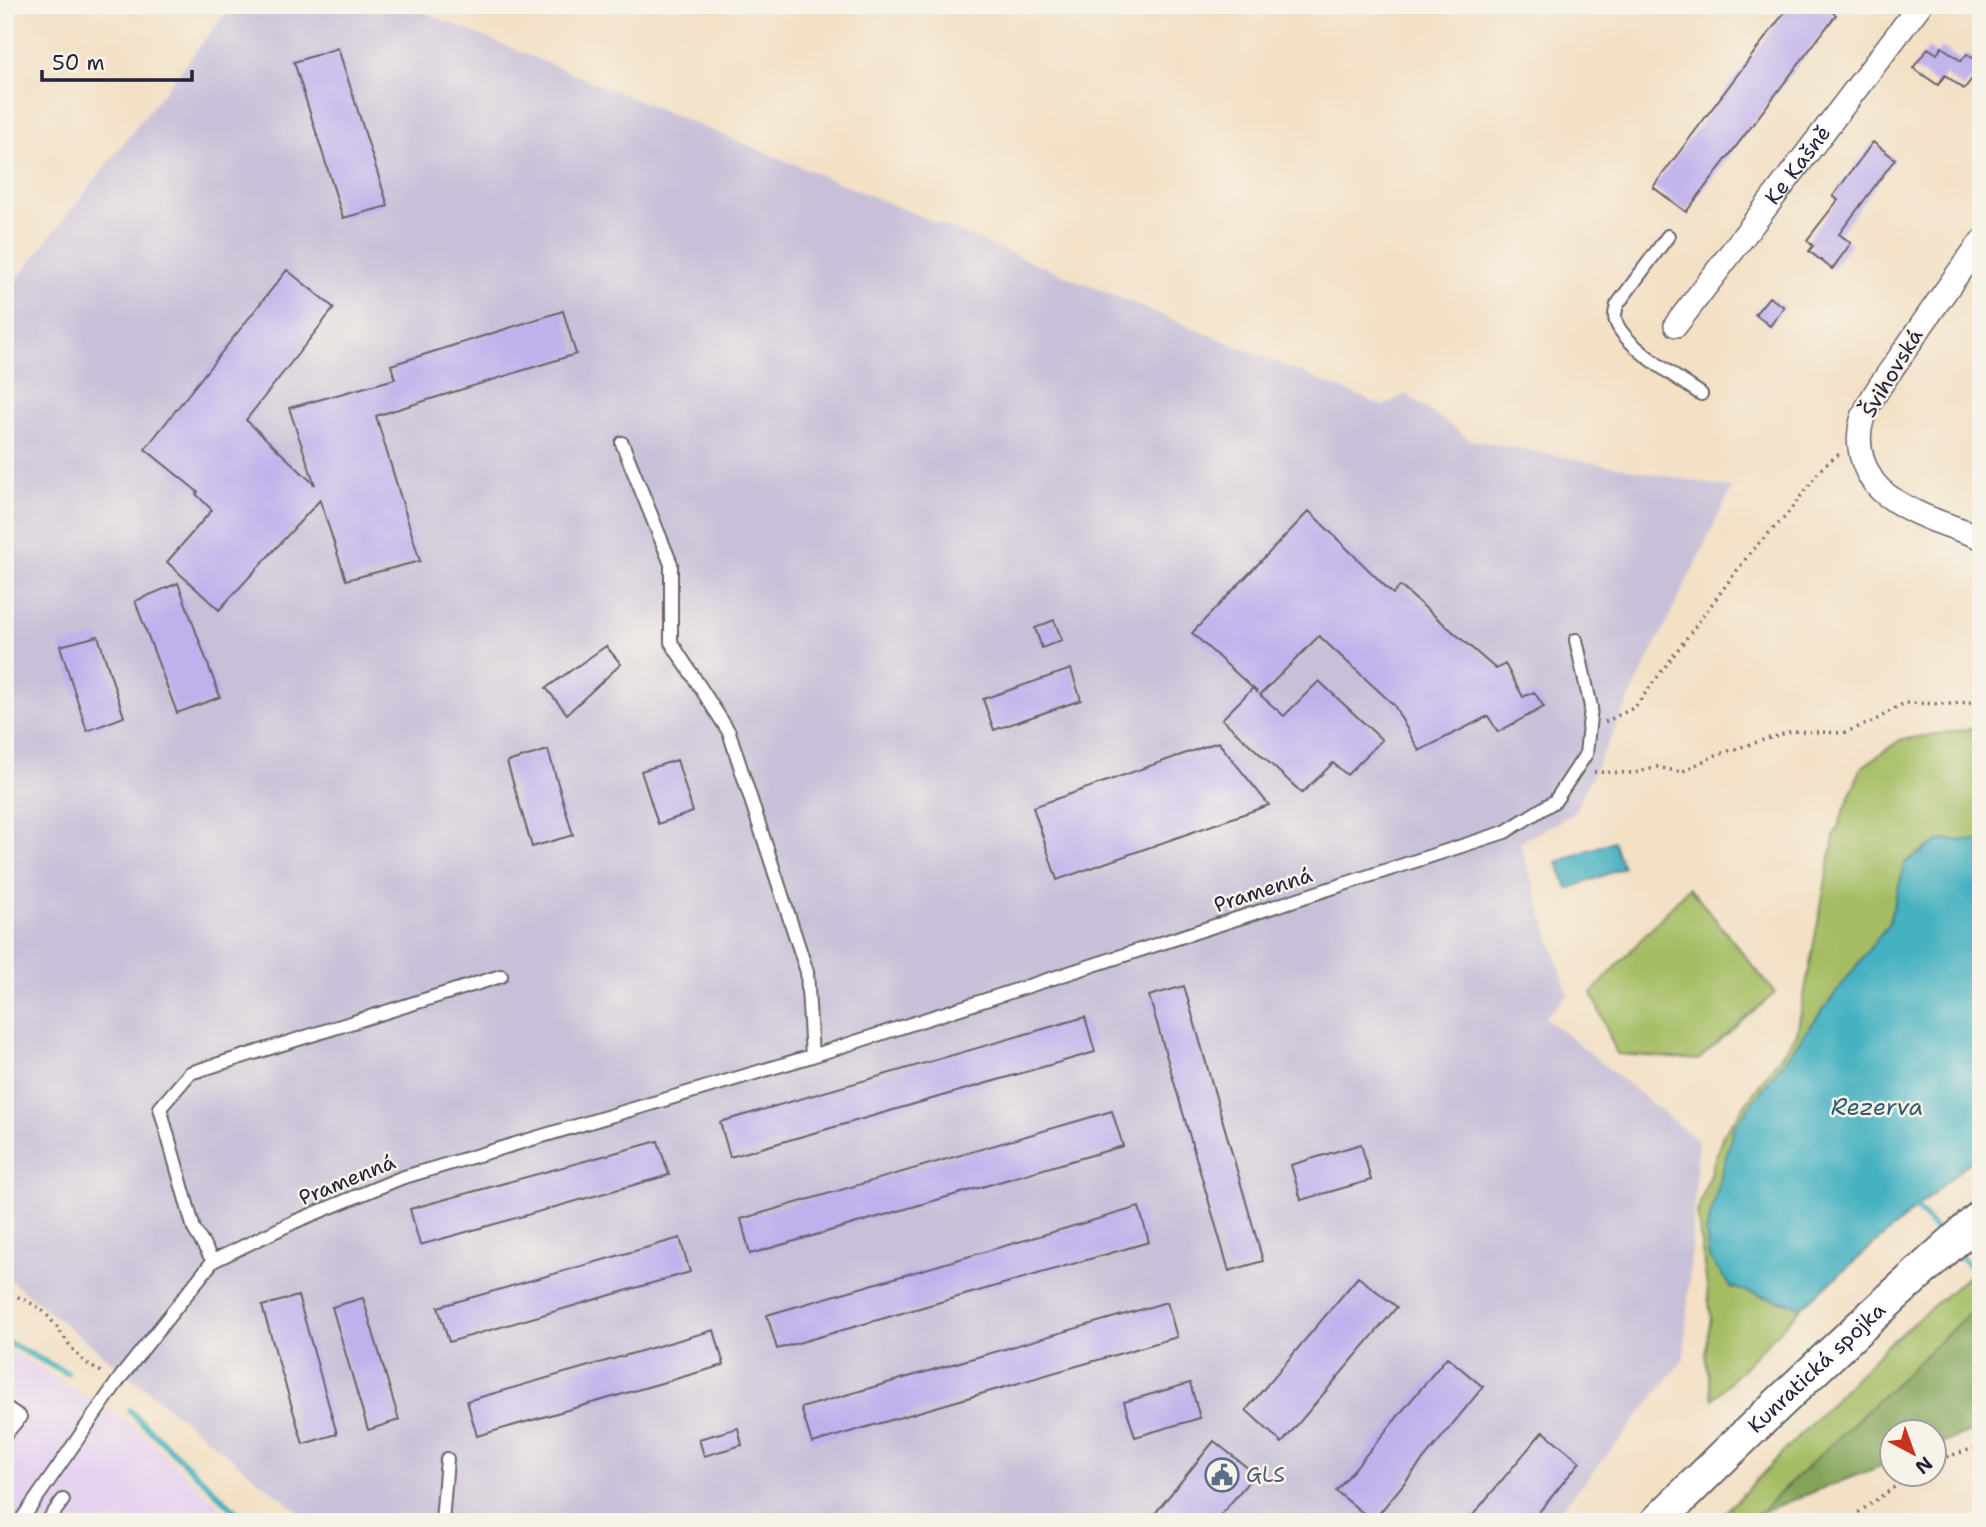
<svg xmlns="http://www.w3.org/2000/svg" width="1986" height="1527" font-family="'Shantell Sans',sans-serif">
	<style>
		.built { fill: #e6d3f0 }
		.industrial { fill: #c8c0d8 }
		.green { fill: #a4bd63; stroke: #63704f; stroke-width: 2 }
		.forest { fill: #83a459; stroke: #52634a; stroke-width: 2 }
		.water { fill: #44b1c1; stroke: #336a7e; stroke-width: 2 }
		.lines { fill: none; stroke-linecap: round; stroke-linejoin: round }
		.stream { stroke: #44b1c1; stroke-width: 6 }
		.building { fill: #bfb1ec }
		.lane-casing { stroke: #6b646b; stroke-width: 16 }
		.street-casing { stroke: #6b646b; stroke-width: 26 }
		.secondary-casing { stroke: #6b646b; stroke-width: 37 }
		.path { stroke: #6b646b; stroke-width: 3.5; stroke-dasharray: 2 5; stroke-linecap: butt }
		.lane { stroke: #fff; stroke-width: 12 }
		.street { stroke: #fff; stroke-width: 23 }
		.secondary { stroke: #fff; stroke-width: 33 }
		.labels { text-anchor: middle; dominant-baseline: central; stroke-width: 5; stroke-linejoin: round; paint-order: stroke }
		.street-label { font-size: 21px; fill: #22223b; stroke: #f7f3e8 }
		.service-label { font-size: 21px; fill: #4e5e75; stroke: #f7f3e8; text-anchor: start }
		.water-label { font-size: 23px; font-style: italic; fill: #305b71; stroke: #f7f3e8 }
	</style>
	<rect width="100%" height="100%" fill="#f7f3e8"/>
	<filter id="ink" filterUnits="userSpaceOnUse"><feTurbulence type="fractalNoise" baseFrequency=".0143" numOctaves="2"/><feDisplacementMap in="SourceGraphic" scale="14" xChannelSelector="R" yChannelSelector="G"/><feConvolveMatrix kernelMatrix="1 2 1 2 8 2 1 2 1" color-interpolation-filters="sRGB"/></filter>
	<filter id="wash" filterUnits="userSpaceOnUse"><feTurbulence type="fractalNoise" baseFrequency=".00686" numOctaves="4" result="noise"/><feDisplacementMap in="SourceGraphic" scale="28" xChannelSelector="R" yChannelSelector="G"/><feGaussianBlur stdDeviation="1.57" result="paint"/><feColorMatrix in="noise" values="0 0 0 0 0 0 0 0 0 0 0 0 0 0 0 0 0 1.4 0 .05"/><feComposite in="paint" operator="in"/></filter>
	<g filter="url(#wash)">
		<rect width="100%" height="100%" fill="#f3e0c5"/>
		<!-- built -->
		<path class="built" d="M 5,1347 L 129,1422 L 236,1522 L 5,1522 Z"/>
		<!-- industrial -->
		<path class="industrial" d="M 232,5 L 406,5 L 1383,406 L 1406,394 L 1471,440 L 1732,488 L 1574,813 L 1520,842 L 1568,995 L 1545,1017 L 1698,1141 L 1684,1359 L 1619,1441 L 1550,1522 L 311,1522 L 5,1276 L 5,294 Z"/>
		<!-- green -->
		<path class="green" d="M 1981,727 L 1981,841 L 1940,840 L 1905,862 L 1889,923 L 1734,1127 L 1731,1287 L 1802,1307 L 1713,1399 L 1705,1355 L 1711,1317 L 1697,1212 L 1723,1135 L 1797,1033 L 1834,837 L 1861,768 L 1900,740 Z
			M 1689,887 L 1775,993 L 1698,1060 L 1617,1054 L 1592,993 Z
			M 1981,1265 L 1981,1302 L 1751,1522 L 1716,1522 L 1885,1347 Z"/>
		<!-- forest -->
		<path class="forest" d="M 1981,1302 L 1981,1428 L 1934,1446 L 1934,1432 L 1892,1432 L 1891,1462 L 1759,1513 Z"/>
		<!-- water -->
		<path class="water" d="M 1940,840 L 1981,841 L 1981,1152 L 1802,1307 L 1731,1287 L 1709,1258 L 1706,1232 L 1734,1127 L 1889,923 L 1905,863 Z
			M 1613,841 L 1623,868 L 1568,889 L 1557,862 Z"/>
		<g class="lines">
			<!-- stream -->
			<path class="stream" d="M 1912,1203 L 1937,1231
				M 1962,1258 L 1981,1277
				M 5,1341 L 67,1373
				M 129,1410 L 247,1522"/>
		</g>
		<g id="blocks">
			<!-- building -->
			<path class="building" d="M 1790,5 L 1823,5 L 1836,15 L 1686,212 L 1653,187 Z
				M 1942,47 L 1961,61 L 1967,54 L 1981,64 L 1981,67 L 1964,89 L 1945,75 L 1938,85 L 1913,68 L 1928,48 L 1937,54 Z
				M 338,48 L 388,206 L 343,218 L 294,62 Z
				M 1873,142 L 1895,159 L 1839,234 L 1851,243 L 1832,269 L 1809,251 L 1813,246 L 1807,240 L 1838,200 L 1833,196 Z
				M 287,270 L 334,308 L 246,420 L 315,485 L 289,408 L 395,379 L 391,365 L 563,311 L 576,354 L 376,416 L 420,561 L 346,580 L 320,500 L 219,610 L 167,562 L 212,510 L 196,494 L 198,492 L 145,449 Z
				M 1769,297 L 1784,307 L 1770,326 L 1755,314 Z
				M 1309,511 L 1393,594 L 1400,586 L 1496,669 L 1505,664 L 1523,697 L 1534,692 L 1544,707 L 1498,732 L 1488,716 L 1419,751 L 1394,705 L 1319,636 L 1260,695 L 1284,716 L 1319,681 L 1382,740 L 1347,775 L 1333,763 L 1302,793 L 1222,719 L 1253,688 L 1258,693 L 1192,633 Z
				M 178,583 L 220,697 L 177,713 L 135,601 Z
				M 1054,620 L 1062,640 L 1042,648 L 1035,628 Z
				M 98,636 L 124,717 L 87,731 L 60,646 Z
				M 606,646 L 621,664 L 567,714 L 546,688 Z
				M 1071,669 L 1081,700 L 994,730 L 983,699 Z
				M 1218,742 L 1269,805 L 1057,880 L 1033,807 Z
				M 548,750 L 573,835 L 532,847 L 507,762 Z
				M 677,760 L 693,812 L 658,824 L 641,771 Z
				M 1184,986 L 1263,1261 L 1229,1271 L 1149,996 Z
				M 1085,1017 L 1095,1052 L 730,1157 L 720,1122 Z
				M 1112,1111 L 1123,1146 L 750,1254 L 741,1219 Z
				M 658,1141 L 669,1175 L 420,1245 L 410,1209 Z
				M 1361,1144 L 1371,1180 L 1301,1200 L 1291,1165 Z
				M 1139,1207 L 1149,1242 L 777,1349 L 767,1315 Z
				M 680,1238 L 690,1272 L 449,1342 L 438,1307 Z
				M 1358,1277 L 1397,1307 L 1282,1443 L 1246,1410 Z
				M 298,1296 L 337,1434 L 303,1444 L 262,1306 Z
				M 363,1298 L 399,1420 L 368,1430 L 332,1307 Z
				M 1167,1302 L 1177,1337 L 812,1443 L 801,1408 Z
				M 714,1330 L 724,1365 L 477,1436 L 467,1401 Z
				M 1447,1357 L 1483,1387 L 1373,1521 L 1336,1491 Z
				M 1190,1383 L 1200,1418 L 1135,1437 L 1124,1402 Z
				M 738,1428 L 742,1445 L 704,1456 L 699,1439 Z
				M 1543,1431 L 1580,1462 L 1531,1522 L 1467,1522 Z
				M 1214,1441 L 1255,1474 L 1215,1522 L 1148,1522 Z"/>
		</g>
	</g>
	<g filter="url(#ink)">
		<use href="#blocks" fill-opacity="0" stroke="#6b646b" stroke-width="2"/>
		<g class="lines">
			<defs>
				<path id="lane" d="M 1668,236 L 1617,305 C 1616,309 1615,313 1615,316 C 1615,341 1681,380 1701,394
					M 622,443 L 671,564 L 671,642 L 729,732 L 807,972 L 812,1056
					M 213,1261 L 194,1229 L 160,1108 L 190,1073 L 501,976
					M 5,1407 L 20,1417 L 5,1435
					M 20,1522 L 120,1378 L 213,1261 L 294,1222 L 401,1178 L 812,1056 L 1505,832 L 1555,801 L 1586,754 L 1591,707 L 1576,640
					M 47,1522 L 63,1500
					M 442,1522 L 447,1459"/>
				<g id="street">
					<path d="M 1981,242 C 1952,281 1925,320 1898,360 C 1886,377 1868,401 1862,420 C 1854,447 1865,480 1888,496 C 1915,516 1950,526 1981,537"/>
					<path id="s1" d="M 1676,325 L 1920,5"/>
				</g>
				<g id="secondary">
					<path id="s2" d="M 1657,1522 C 1762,1417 1870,1316 1981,1217"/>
				</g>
			</defs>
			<!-- lane casing -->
			<use href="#lane" class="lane-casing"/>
			<!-- street casing -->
			<use href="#street" class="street-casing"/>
			<!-- secondary casing -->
			<use href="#secondary" class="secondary-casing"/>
			<!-- path -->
			<path class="path" d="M 1605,722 L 1635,707 L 1753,549 L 1785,517 L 1822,468 L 1839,454
				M 1594,772 L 1635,773 L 1657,767 L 1681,772 L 1716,755 L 1792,731 L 1843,733 L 1874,721 L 1904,703 L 1951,704 L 1981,701
				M 5,1291 C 17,1297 34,1303 44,1312 C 66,1334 74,1363 105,1373
				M 1934,1463 L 1943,1458 L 1981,1446
				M 1848,1522 L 1859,1512 L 1913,1474"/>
			<!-- lane -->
			<use href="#lane" class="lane"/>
			<!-- street -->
			<use href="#street" class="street"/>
			<!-- secondary -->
			<use href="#secondary" class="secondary"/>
		</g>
	</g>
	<!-- icons -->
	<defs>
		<symbol id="civic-ring" viewBox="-11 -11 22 22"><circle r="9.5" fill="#f7f3e8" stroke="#5c6f8a" stroke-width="1.5"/><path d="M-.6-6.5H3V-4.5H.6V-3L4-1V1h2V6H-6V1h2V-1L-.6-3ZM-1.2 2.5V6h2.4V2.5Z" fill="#5c6f8a"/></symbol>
	</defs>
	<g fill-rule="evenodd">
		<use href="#civic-ring" x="1203" y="1456" width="38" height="38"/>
	</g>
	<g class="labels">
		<!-- street labels -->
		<g class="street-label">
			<text stroke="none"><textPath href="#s1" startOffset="201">Ke Kašně</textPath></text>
			<text transform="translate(1892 373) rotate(-59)">Švihovská</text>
			<text transform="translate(1263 890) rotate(-18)">Pramenná</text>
			<text transform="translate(347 1180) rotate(-22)">Pramenná</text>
			<text stroke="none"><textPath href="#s2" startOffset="222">Kunratická spojka</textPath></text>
		</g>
		<!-- service labels -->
		<g class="service-label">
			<text x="1246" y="1475">GLS</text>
		</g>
		<!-- water labels -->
		<g class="water-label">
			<text x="1877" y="1107">Rezerva</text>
		</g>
	</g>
	<!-- margin -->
	<rect width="1986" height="1527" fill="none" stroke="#f7f3e8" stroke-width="28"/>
	<!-- north arrow -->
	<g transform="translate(1913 1453) rotate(139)"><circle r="33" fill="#f7f3e8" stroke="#a29fa3" stroke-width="2"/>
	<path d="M0-5L12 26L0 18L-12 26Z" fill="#c8321e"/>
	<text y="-10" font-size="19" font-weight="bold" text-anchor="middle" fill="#22223b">N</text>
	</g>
	<!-- scale -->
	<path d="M42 70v10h150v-10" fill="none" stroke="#22223b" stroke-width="3.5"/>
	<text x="52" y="70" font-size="21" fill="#22223b" stroke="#f7f3e8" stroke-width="5" paint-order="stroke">50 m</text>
</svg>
